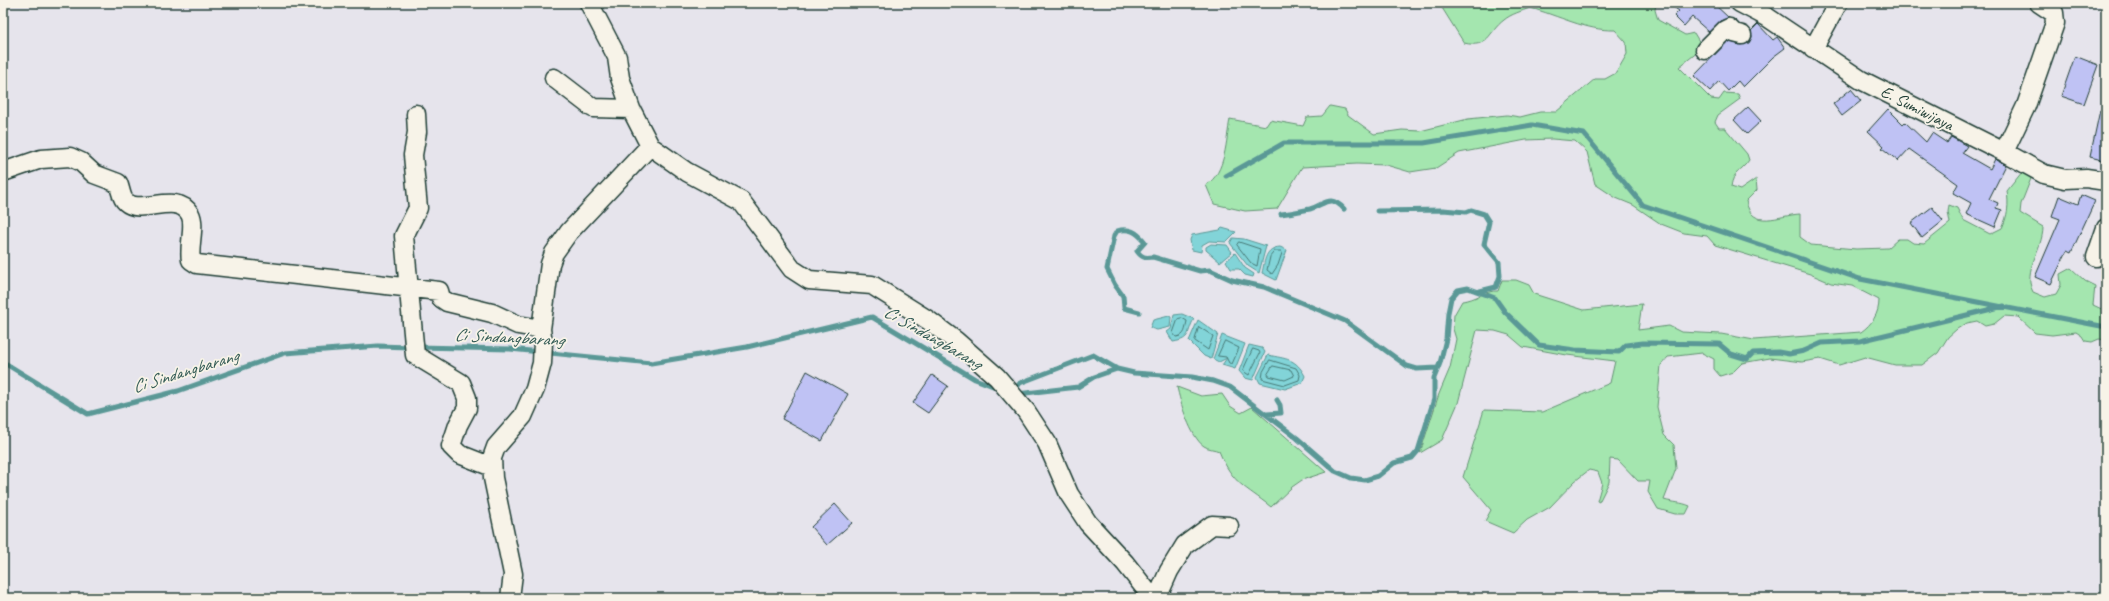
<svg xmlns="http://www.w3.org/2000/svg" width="2109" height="601" font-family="Caveat,sans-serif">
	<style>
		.green { fill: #a4e6af; stroke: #629272 }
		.water { fill: #82d4d8; stroke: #5a9896 }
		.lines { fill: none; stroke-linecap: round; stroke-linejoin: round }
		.shore { stroke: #477976; stroke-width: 1 }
		.stream { stroke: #5a9896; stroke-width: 5 }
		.building { fill: #bfc2f4; stroke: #1f3d34 }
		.minor-casing { stroke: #1f3d34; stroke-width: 21 }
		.minor { stroke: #f7f3e8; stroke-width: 18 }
		.labels { text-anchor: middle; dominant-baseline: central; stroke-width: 3.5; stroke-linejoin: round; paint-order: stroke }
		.street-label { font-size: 17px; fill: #1f3d34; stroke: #f7f3e8 }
		.water-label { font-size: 18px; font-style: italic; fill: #335b55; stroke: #f7f3e8 }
	</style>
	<rect width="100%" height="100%" fill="#e6e4ec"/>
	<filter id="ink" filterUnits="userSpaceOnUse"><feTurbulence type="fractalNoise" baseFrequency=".025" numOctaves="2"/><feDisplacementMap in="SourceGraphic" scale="8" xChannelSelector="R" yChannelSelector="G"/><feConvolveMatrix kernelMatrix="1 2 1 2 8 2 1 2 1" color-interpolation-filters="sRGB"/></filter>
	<g filter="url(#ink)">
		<!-- green -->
		<path class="green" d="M 1439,3 L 1656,3 L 1655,10 L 1658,20 L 1685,35 L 1694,33 L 1703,48 L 1679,67 L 1711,99 L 1719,100 L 1724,93 L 1738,94 L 1740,99 L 1718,115 L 1715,122 L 1719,128 L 1725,128 L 1747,154 L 1749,160 C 1741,172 1733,171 1731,187 L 1740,190 L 1756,179 L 1757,190 L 1746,201 C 1752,231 1779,215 1800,214 L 1800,237 L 1811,245 L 1856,249 L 1888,248 L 1898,239 L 1907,239 L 1913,243 L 1924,244 L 1950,223 L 1948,212 L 1949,205 L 1957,208 L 1963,220 L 1990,234 L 2002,228 C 2008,215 2009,205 2007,191 L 2022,172 L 2032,176 L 2021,204 L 2020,213 L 2043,227 C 2043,250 2022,270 2033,292 L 2045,297 L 2056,294 L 2061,285 L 2060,274 L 2071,268 L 2085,281 L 2095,286 L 2093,305 L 2106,311 L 2106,340 L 2099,339 L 2092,342 L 2085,341 L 2082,336 L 2076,332 L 2052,335 L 2035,333 L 2018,317 L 2004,316 L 1994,324 L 1985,326 L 1977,321 L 1967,323 L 1957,329 L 1948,337 L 1938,353 L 1922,365 L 1895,365 L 1865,357 L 1839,365 L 1820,359 L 1802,362 L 1770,358 L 1742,363 L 1733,372 L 1720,376 L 1714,369 L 1714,359 L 1702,353 L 1668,357 L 1661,365 L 1657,407 L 1664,435 L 1674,445 L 1676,469 L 1664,500 C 1674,503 1681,502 1690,506 L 1686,514 L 1675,514 L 1658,509 L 1648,492 L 1650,481 L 1638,481 L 1618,460 L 1610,459 L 1609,482 L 1599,502 L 1597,501 L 1602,483 L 1598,472 L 1589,470 L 1575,481 L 1550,507 L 1527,520 L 1513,533 L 1485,521 L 1491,510 L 1463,477 L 1484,410 L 1542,412 L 1610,383 L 1615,361 L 1567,355 L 1523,347 L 1509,335 L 1495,331 L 1477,330 L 1458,403 L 1442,440 L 1420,453 L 1439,394 L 1450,368 L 1456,339 L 1453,329 L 1454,315 L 1462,301 C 1476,300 1485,290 1498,291 L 1502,280 L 1516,280 L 1529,285 L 1534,294 L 1584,310 L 1642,304 L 1638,330 L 1669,326 L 1681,332 L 1721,334 L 1754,340 L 1861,332 C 1872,324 1879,314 1879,300 L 1852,286 L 1831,283 L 1810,274 L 1715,245 L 1707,236 L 1684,233 L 1661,224 L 1633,205 L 1616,198 L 1595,184 L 1587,152 L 1575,141 L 1552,139 L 1526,140 L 1459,153 L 1436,168 L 1410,172 L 1386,165 L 1357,164 L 1302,167 L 1277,209 L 1245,211 L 1214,204 L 1206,185 C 1226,173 1226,140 1230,119 L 1266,126 L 1270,120 L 1303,126 L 1307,117 L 1322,116 L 1330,106 L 1345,109 L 1348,115 L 1374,134 L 1402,130 L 1420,131 L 1468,119 L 1507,115 L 1520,117 L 1540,112 L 1556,112 L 1595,79 L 1605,79 L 1616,73 L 1627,54 L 1626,42 L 1615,30 C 1586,31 1558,15 1530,8 C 1522,11 1511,14 1504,20 C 1488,32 1489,49 1464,43 Z
			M 1177,387 L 1201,396 L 1222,394 L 1230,406 L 1241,413 L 1252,407 L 1326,472 L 1302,480 L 1292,487 L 1271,507 C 1245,486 1233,485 1219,451 C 1215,449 1208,449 1204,446 C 1191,438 1180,402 1177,387 Z"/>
		<!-- water -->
		<path class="water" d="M 1222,228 L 1236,232 L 1226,242 L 1209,241 L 1202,245 L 1201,252 L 1192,250 L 1190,240 L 1192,235 L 1220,230 Z
			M 1233,238 L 1244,239 L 1266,246 L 1259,273 L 1248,266 L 1230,243 Z
			M 1211,244 L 1227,245 L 1232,252 L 1220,262 L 1206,250 L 1206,247 Z
			M 1280,247 L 1287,250 L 1276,280 L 1262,273 C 1265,260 1265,248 1280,247 Z
			M 1235,253 L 1245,268 L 1254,274 L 1253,277 L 1245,275 L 1239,269 L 1231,269 L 1226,261 Z
			M 1182,314 L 1194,319 C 1186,333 1192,339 1173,342 L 1167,332 L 1171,329 L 1174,315 Z
			M 1169,316 L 1171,317 L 1170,327 L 1157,330 L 1150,328 L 1153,320 Z
			M 1198,320 L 1218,334 L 1211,359 L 1204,356 L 1189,341 Z
			M 1222,335 L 1245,344 L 1235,369 L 1222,365 L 1227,358 L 1219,362 L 1213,359 Z
			M 1249,345 L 1262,348 L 1265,352 L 1253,380 L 1245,378 L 1239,371 Z
			M 1268,355 C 1286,359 1296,358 1305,376 L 1302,383 L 1285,389 L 1260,383 L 1257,377 Z"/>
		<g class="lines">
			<!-- shore -->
			<path class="shore" d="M 1239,242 L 1260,249 L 1257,266 L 1251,263 L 1237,245 Z
				M 1275,251 L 1281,251 L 1282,253 L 1278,265 L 1272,274 L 1267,270 L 1270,257 Z
				M 1182,318 L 1187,321 C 1185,329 1186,336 1176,337 L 1173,333 L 1178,319 Z
				M 1199,327 L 1213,336 L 1208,350 L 1195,341 Z
				M 1225,341 L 1239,348 L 1232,364 L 1229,363 L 1226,357 L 1218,356 Z
				M 1253,349 L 1259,351 L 1260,353 L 1249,375 L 1243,371 Z
				M 1270,360 L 1296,368 L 1300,375 L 1299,380 L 1285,385 L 1262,379 L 1263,372 Z
				M 1273,366 L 1291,370 L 1294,376 L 1285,380 L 1269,376 L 1268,374 Z"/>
			<!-- stream -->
			<path class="stream" d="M 1226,176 L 1284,143 L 1424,143 L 1532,125 L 1584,134 L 1643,205 L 1860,279 L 2106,327
				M 1377,211 L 1443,210 L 1466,212 L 1471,210 L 1484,214 L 1489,222 L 1484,244 L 1499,262 L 1500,276 L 1496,287 L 1480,291
				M 1281,214 C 1291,213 1300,211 1310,209 C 1324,205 1330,193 1344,209
				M 1139,312 L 1124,308 L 1123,296 L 1115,285 L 1107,269 L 1114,236 L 1117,231 C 1129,227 1137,232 1145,242 L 1137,251 C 1142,258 1145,258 1153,257 L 1200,271 L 1210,270 L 1232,280 L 1264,287 L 1331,315 L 1345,321 L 1407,366 L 1417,369 L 1438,368
				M 418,347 L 510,349 L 651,363 L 747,347 L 872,317 L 975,379 L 998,388
				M 3,362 L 88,414 L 178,391 L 285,353 L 378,346 L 410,347
				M 1014,391 L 1020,383 L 1093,355 L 1117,369 L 1134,373 L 1192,377 L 1213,381 L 1230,387 L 1297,438 L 1335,471 L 1351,478 L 1365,480 L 1378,476 L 1394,463 L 1412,458 L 1418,451 L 1434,399 L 1434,378 L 1440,363 L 1446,339 L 1448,313 L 1451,298 L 1458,290 L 1468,288 L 1495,298 L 1505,312 L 1539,345 L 1575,350 L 1619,352 L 1626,345 L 1642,343 L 1719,344 L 1731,354 L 1747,359 L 1753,353 L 1778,352 L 1789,354 L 1804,351 L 1822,343 L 1860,341 L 2004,306
				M 1017,394 L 1078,387 L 1094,377 L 1117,369
				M 1267,414 L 1281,413 L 1280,405 L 1277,400"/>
		</g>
		<!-- building -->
		<path class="building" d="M 1668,3 L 1713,3 L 1729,18 L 1720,21 L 1709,32 L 1692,17 L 1684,26 L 1674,16 L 1679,11 Z
			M 1758,24 L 1773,40 L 1777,37 L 1785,48 L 1773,57 L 1743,87 L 1738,81 L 1728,91 L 1719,81 L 1710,91 L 1694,76 L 1728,41 L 1740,45 L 1749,43 L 1752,37 L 1751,31 Z
			M 2075,56 L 2098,65 L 2084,104 L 2061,96 Z
			M 1851,89 L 1861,101 L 1842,116 L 1833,104 Z
			M 1748,107 L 1761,121 L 1747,134 L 1734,120 Z
			M 1888,109 L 1903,124 L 1905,122 L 1926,142 L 1932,133 L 1947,143 L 1951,137 L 1967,146 L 1962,153 L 1990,169 L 1995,159 L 2006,165 L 1989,199 L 1998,203 L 1996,208 L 2002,210 L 1995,227 L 1966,214 L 1971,203 L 1953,193 L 1958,184 L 1909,149 L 1898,161 L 1882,148 L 1884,146 L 1868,131 Z
			M 2100,110 L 2106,110 L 2106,161 L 2090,157 Z
			M 2081,195 L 2095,201 L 2071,253 L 2067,251 L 2051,284 L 2035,277 L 2060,219 L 2052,216 L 2059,196 L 2078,204 Z
			M 1932,207 L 1943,221 L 1922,238 L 1911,223 Z
			M 807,371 L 848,394 L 822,441 L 782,419 Z
			M 932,375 L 948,386 L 928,413 L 913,403 Z
			M 835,504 L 852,523 L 827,545 L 811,527 Z"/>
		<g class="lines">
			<defs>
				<path id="minor" d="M 589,3 L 617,57 L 620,78 L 631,109 L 650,146 L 687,172 L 741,201 L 792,269 L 809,280 L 872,285 L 928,320 L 956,341 L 997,377 L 1026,411 L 1047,443 L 1069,494 L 1088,523 L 1125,563 L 1147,591 L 1149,598
					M 1740,3 L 1767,17 L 1861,80 L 2004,152 L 2044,174 L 2065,179 L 2086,178 L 2106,181
					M 1813,49 L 1838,3
					M 1705,50 L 1725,30 L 1729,28 L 1734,33 L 1742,35
					M 554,78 L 593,108 L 631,109
					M 416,114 L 417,132 L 413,155 L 418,208 L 404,236 L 415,355 L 461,383 L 467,398 L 467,408 L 458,425 L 451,446 L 459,454 L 492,467
					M 2004,152 L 2026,106 L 2055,23 L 2054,13 L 2039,3
					M 3,172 L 41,159 L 70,157 L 81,162 L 94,174 L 118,183 C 121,190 121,198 126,202 C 141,216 177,191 190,214 C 196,225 188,247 191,260 L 197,264 L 439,291 L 441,298 L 447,302 L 492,313 L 518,325 L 541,329
					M 2096,257 L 2106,228
					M 510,598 L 513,574 L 493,478 L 492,458 L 496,447 L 523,416 L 535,389 L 542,363 L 543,342 L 541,329 L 550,264 L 554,253 L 569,232 L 650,146
					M 1157,598 L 1169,571 L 1185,545 L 1212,525 L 1229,526"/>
			</defs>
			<!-- minor casing -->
			<use href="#minor" class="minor-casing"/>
			<!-- minor -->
			<use href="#minor" class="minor"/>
		</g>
	</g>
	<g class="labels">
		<!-- street labels -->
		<g class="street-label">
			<text transform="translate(1917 108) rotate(27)">E. Sumiwijaya</text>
		</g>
		<!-- water labels -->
		<g class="water-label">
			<text transform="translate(509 337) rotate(3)">Ci Sindangbarang</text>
			<text transform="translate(933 337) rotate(30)">Ci Sindangbarang</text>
			<text transform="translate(185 371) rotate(-17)">Ci Sindangbarang</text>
		</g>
	</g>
	<!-- margin -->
	<rect width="2109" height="601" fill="none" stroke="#f7f3e8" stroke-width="16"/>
	<rect x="8" y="8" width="2093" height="585" fill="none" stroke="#1f3d34" stroke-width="1.5" filter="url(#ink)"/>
</svg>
